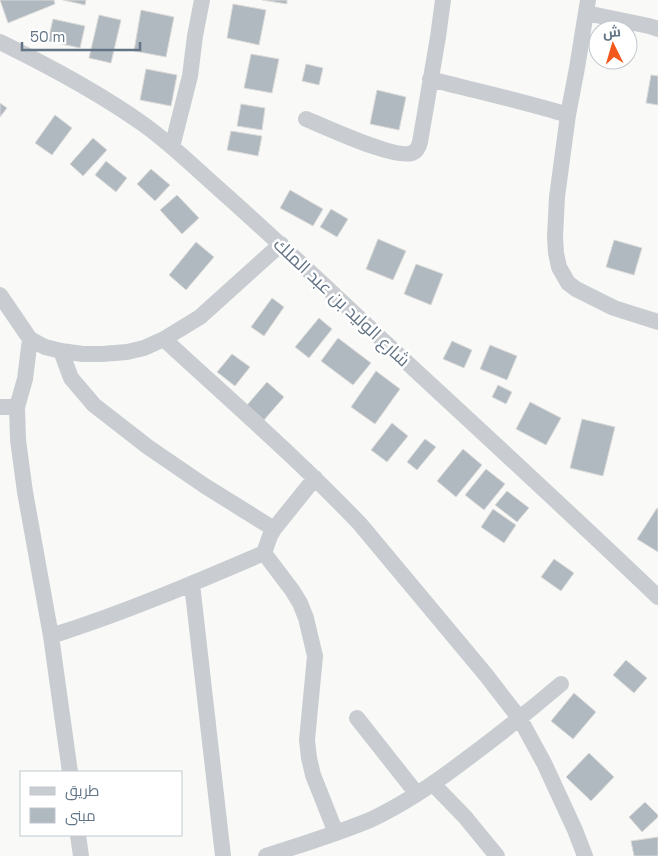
<svg xmlns="http://www.w3.org/2000/svg" width="658" height="856" font-family="'Space Grotesk',Cairo,sans-serif">
	<style>
		.building { fill: #b1b9c0; stroke: #dbdbd9 }
		.lines { fill: none; stroke-linecap: round; stroke-linejoin: round }
		.minor { stroke: #c9cdd1; stroke-width: 16 }
		.labels { text-anchor: middle; dominant-baseline: central; stroke-width: 5; stroke-linejoin: round; paint-order: stroke }
		.street-label { font-size: 18px; fill: #627485; stroke: #fff }
	</style>
	<rect width="100%" height="100%" fill="#f9faf7"/>
	<!-- building -->
	<path class="building" d="M 0,0 L 54,0 L 55,4 L 8,23 Z
		M 63,0 L 86,0 L 85,5 Z
		M 262,0 L 287,0 L 287,4 Z
		M 233,4 L 266,10 L 259,45 L 227,38 Z
		M 141,10 L 174,17 L 166,57 L 134,51 Z
		M 99,15 L 121,20 L 111,63 L 89,58 Z
		M 53,19 L 85,26 L 80,48 L 48,41 Z
		M 251,54 L 279,59 L 272,93 L 244,88 Z
		M 306,64 L 323,68 L 319,85 L 302,81 Z
		M 146,69 L 177,75 L 171,106 L 140,100 Z
		M 651,75 L 658,76 L 658,105 L 646,103 Z
		M 377,90 L 406,97 L 399,130 L 370,124 Z
		M 0,103 L 7,108 L 0,117 Z
		M 241,104 L 265,108 L 262,130 L 237,126 Z
		M 55,115 L 72,128 L 52,155 L 35,143 Z
		M 231,131 L 262,136 L 258,156 L 227,150 Z
		M 93,138 L 107,150 L 83,176 L 70,164 Z
		M 106,161 L 127,178 L 116,192 L 95,175 Z
		M 151,169 L 170,185 L 155,201 L 137,184 Z
		M 290,190 L 323,209 L 313,226 L 280,208 Z
		M 177,195 L 199,218 L 182,234 L 160,210 Z
		M 331,209 L 348,219 L 337,237 L 320,227 Z
		M 378,239 L 406,251 L 393,280 L 366,269 Z
		M 614,240 L 642,248 L 634,275 L 606,267 Z
		M 196,242 L 214,257 L 186,290 L 169,275 Z
		M 416,264 L 443,274 L 431,305 L 404,294 Z
		M 272,298 L 284,307 L 264,336 L 251,327 Z
		M 319,318 L 332,329 L 309,358 L 295,347 Z
		M 338,338 L 371,363 L 353,385 L 321,361 Z
		M 452,341 L 472,350 L 464,368 L 443,359 Z
		M 490,345 L 517,356 L 507,380 L 480,369 Z
		M 232,354 L 250,367 L 235,386 L 217,372 Z
		M 376,371 L 400,389 L 375,424 L 351,407 Z
		M 267,382 L 284,397 L 264,420 L 247,405 Z
		M 498,385 L 512,392 L 506,404 L 492,397 Z
		M 530,402 L 561,418 L 546,445 L 516,429 Z
		M 582,419 L 615,427 L 603,476 L 570,468 Z
		M 392,423 L 408,436 L 387,462 L 371,450 Z
		M 425,439 L 436,447 L 417,470 L 407,462 Z
		M 463,449 L 482,465 L 456,497 L 437,481 Z
		M 486,469 L 505,484 L 484,510 L 465,495 Z
		M 507,491 L 529,508 L 517,522 L 495,505 Z
		M 657,508 L 658,509 L 658,552 L 637,539 Z
		M 493,509 L 516,525 L 504,543 L 481,527 Z
		M 554,559 L 574,573 L 561,591 L 541,577 Z
		M 626,660 L 647,678 L 634,693 L 613,675 Z
		M 574,693 L 596,712 L 573,739 L 551,721 Z
		M 589,753 L 614,777 L 591,801 L 566,777 Z
		M 645,802 L 658,815 L 658,817 L 642,832 L 629,817 Z
		M 658,837 L 658,856 L 634,856 L 631,841 Z"/>
	<g class="lines">
		<!-- minor -->
		<path class="minor" d="M 588,0 L 577,68 L 568,115 L 557,197 L 555,237 L 556,253 L 559,267 L 568,283 L 576,289 L 614,308 L 658,322
			M 586,13 L 649,26 L 658,29
			M 0,42 C 49,66 98,92 143,124 C 170,143 194,167 219,189 C 272,236 324,285 375,333 C 470,421 565,508 658,597
			M 430,79 C 476,91 522,101 568,115
			M 306,119 C 324,126 399,162 414,152 C 418,150 419,145 420,142 L 438,37 L 443,0
			M 172,147 L 190,76 L 195,36 L 202,0
			M 0,295 L 30,339 L 45,347 L 61,351 L 83,354 L 102,354 L 127,352 L 144,348 L 164,339 L 200,317 L 281,244
			M 30,339 L 25,379 L 17,407 L 18,440 L 25,492 L 51,636 L 70,772
			M 164,339 C 230,400 298,459 360,524 L 486,675 L 520,719 L 544,763 L 575,830 L 585,856
			M 61,351 L 71,378 L 94,405 L 148,447 L 205,486 L 274,529
			M 0,407 L 17,407
			M 264,553 L 270,536 L 274,529 L 315,478
			M 192,584 L 223,856
			M 51,636 C 124,613 194,583 264,553 L 292,590 L 300,603 L 306,618 L 315,656 L 307,740 L 309,758 L 313,775 L 336,833
			M 357,718 L 417,794
			M 433,784 L 465,817 L 497,856
			M 78,835 L 81,856
			M 266,856 C 301,845 336,834 370,820 C 402,805 432,785 460,764 C 495,738 528,712 561,684"/>
	</g>
	<g class="labels">
		<!-- street labels -->
		<g class="street-label">
			<text transform="translate(342 302) rotate(43)">شارع الوليد بن عبد الملك</text>
		</g>
	</g>
	<!-- legend -->
	<rect x="20" y="771" width="162" height="65" fill="#ffffff" stroke="#c0c7ce"/>
	<rect x="30" y="787" width="25" height="8" fill="#c9cdd1" stroke="#c0c7ce"/>
	<text x="65" y="796" font-size="15" fill="#627485">طريق</text>
	<rect x="30" y="808" width="25" height="15" fill="#b1b9c0" stroke="#c0c7ce"/>
	<text x="65" y="821" font-size="15" fill="#627485">مبنى</text>
	<!-- north arrow -->
	<g transform="translate(613 45) rotate(355)"><circle r="24" fill="#ffffff" stroke="#c0c7ce"/>
	<path d="M0-4L9 19L0 12L-9 19Z" fill="#f3581d"/>
	<text y="-8" font-size="14" font-weight="bold" text-anchor="middle" fill="#627485">ش</text>
	</g>
	<!-- scale -->
	<path d="M22 42v8h118v-8" fill="none" stroke="#627485" stroke-width="2.5"/>
	<text x="30" y="42" font-size="15" fill="#627485" stroke="#ffffff" stroke-width="4" paint-order="stroke">50 m</text>
</svg>
